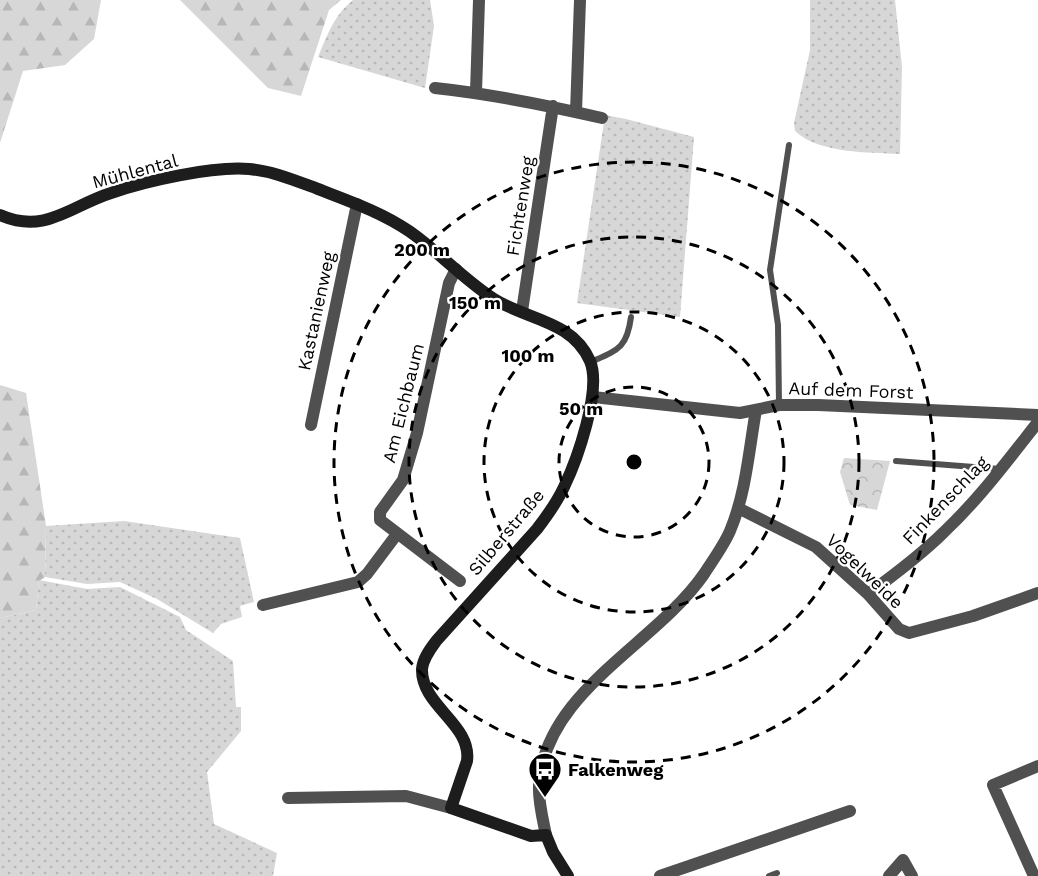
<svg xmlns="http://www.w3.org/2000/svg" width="1038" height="876" font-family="'Work Sans',sans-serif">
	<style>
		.grass { fill: url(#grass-dots) }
		.forest { fill: url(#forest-firs) }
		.park { fill: url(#park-crowns) }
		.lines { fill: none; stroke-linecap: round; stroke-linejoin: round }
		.lane { stroke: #505050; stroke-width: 6 }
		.street { stroke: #505050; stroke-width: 12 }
		.secondary { stroke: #1d1d1d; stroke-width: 12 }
		.ring { fill: none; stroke: #000; stroke-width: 3; stroke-dasharray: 10 8 }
		.labels { text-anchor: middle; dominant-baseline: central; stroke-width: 4.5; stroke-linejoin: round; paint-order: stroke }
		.street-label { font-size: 18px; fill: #000; stroke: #fff }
		.poi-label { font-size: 18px; font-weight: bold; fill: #000; stroke: #fff; text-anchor: start }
		.centre { fill: #000; stroke: #fff; stroke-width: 3 }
		.ring-label { font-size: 18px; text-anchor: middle; font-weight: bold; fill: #000; stroke: #fff; stroke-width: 4.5; stroke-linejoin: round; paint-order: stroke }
	</style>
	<defs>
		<pattern id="grass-dots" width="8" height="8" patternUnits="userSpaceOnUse" patternTransform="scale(1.5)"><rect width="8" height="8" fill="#d7d7d7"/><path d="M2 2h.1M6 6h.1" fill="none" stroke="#b7b7b7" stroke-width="1.8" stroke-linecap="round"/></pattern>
		<pattern id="forest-firs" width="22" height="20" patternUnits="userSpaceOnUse" patternTransform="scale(1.5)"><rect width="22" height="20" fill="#d7d7d7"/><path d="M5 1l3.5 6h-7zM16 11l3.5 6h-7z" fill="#b7b7b7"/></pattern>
		<pattern id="park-crowns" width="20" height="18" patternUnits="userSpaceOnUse" patternTransform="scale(1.5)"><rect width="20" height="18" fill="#d7d7d7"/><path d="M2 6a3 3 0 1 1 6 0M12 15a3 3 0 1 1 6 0" fill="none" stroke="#b7b7b7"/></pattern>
	</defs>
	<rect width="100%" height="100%" fill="#fff"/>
	<!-- grass -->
	<path class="grass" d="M 353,0 L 430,0 L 434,26 L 425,88 L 318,57 C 327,36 334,15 353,0 Z
		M 810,0 L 895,0 L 902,67 L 900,154 C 869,152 819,154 795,131 L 794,123 L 810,50 Z
		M 605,115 L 626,119 L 694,137 L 680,317 L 577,303 Z
		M 124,521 L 240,538 L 254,602 L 240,606 L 242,617 L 221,624 L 213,633 L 157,599 L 120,582 L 87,584 L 45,577 L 46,526 Z
		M 39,580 L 87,589 L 120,587 L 180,617 L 186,630 L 233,661 L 236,707 L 241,707 L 241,731 L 207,772 L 214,824 L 277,853 L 273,876 L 0,876 L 0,618 L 36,610 Z"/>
	<!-- forest -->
	<path class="forest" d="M 0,0 L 101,0 L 94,39 L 65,65 L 23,71 L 0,143 Z
		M 180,0 L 341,0 L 329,10 L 301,96 L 268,88 Z
		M 0,385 L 26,393 L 46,526 L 45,577 L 39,581 L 36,610 L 0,618 Z"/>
	<!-- park -->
	<path class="park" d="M 844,458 L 890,461 L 877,510 L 850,505 L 840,472 Z"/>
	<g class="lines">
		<!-- lane -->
		<path class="lane" d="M 591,362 C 618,350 627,348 631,317
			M 779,405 L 778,325 L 770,270 L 789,145
			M 896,461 L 1000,469
			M 769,876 L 777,873"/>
		<!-- street -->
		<path class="street" d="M 435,88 C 491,94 546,105 602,118
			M 476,92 L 479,0
			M 576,112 L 580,0
			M 456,269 L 449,283 L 417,433 L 403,480 L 380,512 L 380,520 L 460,581
			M 522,311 L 553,106
			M 593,397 L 740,413 L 779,405 L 818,405 L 1038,415
			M 311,425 L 357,204
			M 738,508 L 816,547 L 868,594 L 899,629 L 909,633 L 973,616 L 1038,593
			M 868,594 C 894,575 921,555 944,532 C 979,499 1008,460 1038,422
			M 263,605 L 358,582 L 367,574 L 397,534
			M 288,798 L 406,796 L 451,808
			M 546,835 C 543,820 538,801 539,785 C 545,691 655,645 704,574 C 713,560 724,545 730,531 C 746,493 749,450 756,410
			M 660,876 L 850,811
			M 889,876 L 903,860 L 912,876
			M 1034,876 L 993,785 L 1038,766"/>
		<!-- secondary -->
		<path class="secondary" d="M 0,215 C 45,235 70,206 111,193 C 146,181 212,166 249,169 C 273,171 296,181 318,189 C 349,201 381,212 409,231 C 438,251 463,279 494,299 C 527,320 572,320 590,361 C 602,390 577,460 564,487 C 557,502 547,516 537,529 L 437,640 C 431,648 423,658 422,669 C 421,706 472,724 467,761 L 451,808 L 531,836 L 546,835 L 553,852 L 568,876"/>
	</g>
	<!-- distance rings -->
	<g class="ring">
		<circle cx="634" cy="462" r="75"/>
		<circle cx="634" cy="462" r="150"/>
		<circle cx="634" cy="462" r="225"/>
		<circle cx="634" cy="462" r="300"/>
	</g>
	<!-- icons -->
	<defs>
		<symbol id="bus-pin" viewBox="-11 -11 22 30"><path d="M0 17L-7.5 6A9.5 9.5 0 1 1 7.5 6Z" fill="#000" stroke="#fff"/><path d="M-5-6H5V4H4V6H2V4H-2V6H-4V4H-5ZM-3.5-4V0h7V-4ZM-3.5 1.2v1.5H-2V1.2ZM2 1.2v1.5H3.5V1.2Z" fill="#fff"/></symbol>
	</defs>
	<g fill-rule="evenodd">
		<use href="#bus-pin" x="526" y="750" width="38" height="52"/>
	</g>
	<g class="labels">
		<!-- street labels -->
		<g class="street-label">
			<text transform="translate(135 171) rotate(-15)">Mühlental</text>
			<text transform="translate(520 206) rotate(-81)">Fichtenweg</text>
			<text transform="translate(316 311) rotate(-78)">Kastanienweg</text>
			<text transform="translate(851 390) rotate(2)">Auf dem Forst</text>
			<text transform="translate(403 403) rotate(-76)">Am Eichbaum</text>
			<text transform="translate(945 500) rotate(-46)">Finkenschlag</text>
			<text transform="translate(506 532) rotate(-50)">Silberstraße</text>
			<text transform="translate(865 571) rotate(44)">Vogelweide</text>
		</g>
		<!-- poi labels -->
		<g class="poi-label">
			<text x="568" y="769">Falkenweg</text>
		</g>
	</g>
	<circle cx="634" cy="462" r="9" class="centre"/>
	<g class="ring-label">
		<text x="422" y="256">200 m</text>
		<text x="475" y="309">150 m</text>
		<text x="528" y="362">100 m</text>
		<text x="581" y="415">50 m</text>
	</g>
</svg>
